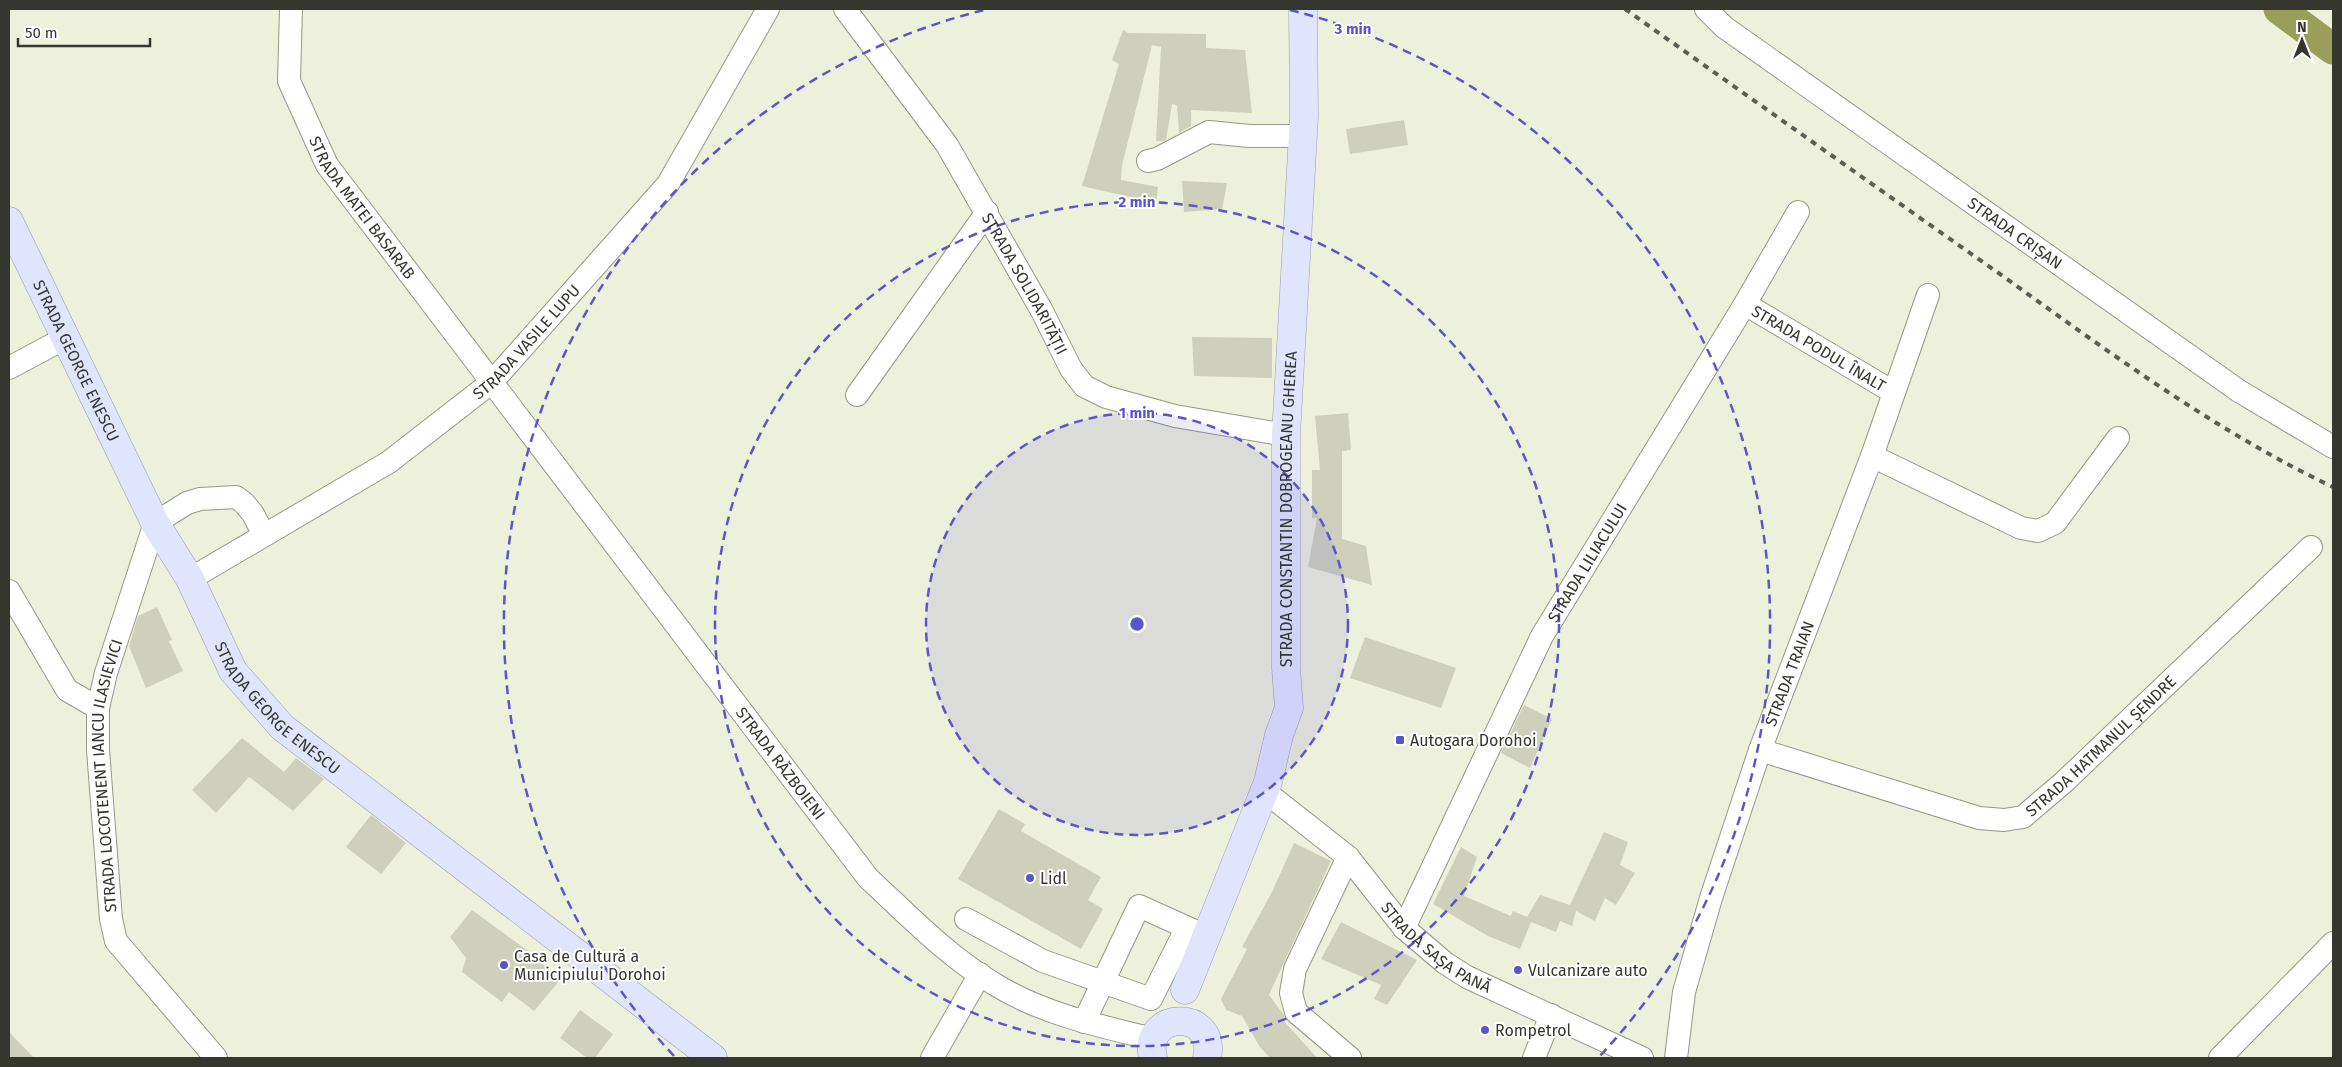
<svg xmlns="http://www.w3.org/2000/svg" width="2342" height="1067" font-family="'Fira Sans',sans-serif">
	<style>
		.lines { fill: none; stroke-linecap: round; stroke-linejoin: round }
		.river { stroke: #999e5b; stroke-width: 31 }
		.building { fill: #ced0bc }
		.minor-casing { stroke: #959885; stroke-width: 24 }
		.major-casing { stroke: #989bb4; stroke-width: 29 }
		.minor { stroke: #fff; stroke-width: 22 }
		.major { stroke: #e1e4fd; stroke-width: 28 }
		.rail { stroke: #5c5d53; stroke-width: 4; stroke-dasharray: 6 6; stroke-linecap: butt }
		.ring { fill: none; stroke: #5a55cd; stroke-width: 2.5; stroke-dasharray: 9 6 }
		.poi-dot { fill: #5a55cd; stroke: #fff; stroke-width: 2 }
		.labels { text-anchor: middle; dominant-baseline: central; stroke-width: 4; stroke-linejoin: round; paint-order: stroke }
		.street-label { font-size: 16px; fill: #35362e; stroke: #fff }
		.poi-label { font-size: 16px; fill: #35362e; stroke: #fff; text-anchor: start }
		.centre { fill: #5a55cd; stroke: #fff; stroke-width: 2.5 }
		.ring-label { font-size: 15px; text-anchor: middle; font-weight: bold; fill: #5a55cd; stroke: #fff; stroke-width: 4; stroke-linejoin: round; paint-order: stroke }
	</style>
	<rect width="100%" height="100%" fill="#edf0db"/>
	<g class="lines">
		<!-- river -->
		<path class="river" d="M 2279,9 L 2333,49"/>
	</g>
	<!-- building -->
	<path class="building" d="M 1123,30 L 1128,33 L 1206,34 L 1206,48 L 1245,50 L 1252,113 L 1191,110 L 1191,126 L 1179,133 L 1177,105 L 1172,104 L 1166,140 L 1163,141 L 1156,141 L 1161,47 L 1152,45 L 1122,165 L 1121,180 L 1158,187 L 1156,203 L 1082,186 L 1119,64 L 1112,60 Z
		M 1404,120 L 1408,145 L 1350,154 L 1346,129 Z
		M 1182,181 L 1227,183 L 1222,209 L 1184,212 Z
		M 1192,337 L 1272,338 L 1272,378 L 1194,376 Z
		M 1348,413 L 1351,450 L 1342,451 L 1342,539 L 1366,546 L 1372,585 L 1308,567 L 1317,518 L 1312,518 L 1312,470 L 1320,470 L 1315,416 Z
		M 157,607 L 172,640 L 169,641 L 183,671 L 146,688 L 129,646 L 138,616 Z
		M 1365,637 L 1456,668 L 1441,708 L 1350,678 Z
		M 1524,705 L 1552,719 L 1530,768 L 1501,753 Z
		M 242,738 L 284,772 L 296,758 L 324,779 L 293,811 L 249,777 L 216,813 L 192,790 Z
		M 999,809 L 1025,824 L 1021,831 L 1101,877 L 1088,900 L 1103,909 L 1081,949 L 958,879 Z
		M 371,815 L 406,843 L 381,874 L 346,847 Z
		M 1604,832 L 1628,842 L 1620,865 L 1635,873 L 1616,905 L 1605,898 L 1595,921 L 1576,911 L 1572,926 L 1560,921 L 1556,932 L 1531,922 L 1520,949 L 1488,936 L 1433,904 L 1461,847 L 1477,857 L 1464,896 L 1511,916 L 1513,911 L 1527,917 L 1540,895 L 1570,905 Z
		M 1294,843 L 1331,861 L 1269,995 L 1283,1014 L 1286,1019 L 1284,1021 L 1317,1058 L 1270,1058 L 1260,1047 L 1242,1016 L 1226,1010 L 1221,999 L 1247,949 L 1242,947 L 1272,892 Z
		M 472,910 L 531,953 L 560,980 L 534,1011 L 509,992 L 502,1002 L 462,972 L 466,958 L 450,937 Z
		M 1341,922 L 1417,960 L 1387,1005 L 1374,999 L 1381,985 L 1321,959 Z
		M 580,1010 L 613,1034 L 595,1058 L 587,1058 L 560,1038 Z
		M 9,1032 L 34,1058 L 9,1058 Z"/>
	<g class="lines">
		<defs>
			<g id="minor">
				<path id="s1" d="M 291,9 L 289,81 L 327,165 L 868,878 C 909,916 948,957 996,985 C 1043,1014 1100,1026 1153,1039"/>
				<path id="s2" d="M 845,9 L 947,145 L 1042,311 L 1071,369 L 1084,386 L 1106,397 L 1175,416 L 1286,435"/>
				<path id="s3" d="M 1706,9 L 1724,27 L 2239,391 L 2333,447"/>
				<path d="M 1148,161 L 1157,159 L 1209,132 L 1249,136 L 1303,136"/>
				<path id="s4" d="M 1745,304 L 1893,392"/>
				<path d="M 9,368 L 67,337"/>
				<path d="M 857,395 L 987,212"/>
				<path d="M 1872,456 L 2021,528 L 2038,531 L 2055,523 L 2118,438"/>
				<path id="s5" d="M 190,579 L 389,462 L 492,382 L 668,184 L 768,9"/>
				<path d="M 9,591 L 67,690 L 98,708"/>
				<path id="s6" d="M 1760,750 L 1979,818 L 2004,820 L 2023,817 L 2064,782 L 2311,547"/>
				<path id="s7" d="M 1263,790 L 1348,857 L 1404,928 L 1445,963 L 1467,977 L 1642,1058"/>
				<path d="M 1348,857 L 1295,969 L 1291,993 L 1296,1012 L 1350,1058"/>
				<path d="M 966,919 L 1043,961 L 1151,999 L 1186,929"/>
				<path id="s8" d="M 1404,928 L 1542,636 L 1745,304 L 1798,212"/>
				<path d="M 1084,1022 L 1139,906 L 1199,933"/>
				<path id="s9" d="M 216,1058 L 116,941 L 111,919 L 98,750 L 98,708 L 106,673 L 155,523 L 187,503 L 200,499 L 236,497 L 244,503 L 253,514 L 264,535"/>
				<path d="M 932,1058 L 980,974"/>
				<path d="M 1534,1058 L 1551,1015"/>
				<path id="s10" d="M 1676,1058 L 1684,992 L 1711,898 L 1760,750 L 1872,456 L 1928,295"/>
				<path d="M 2220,1058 L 2333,943"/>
			</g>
			<g id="major">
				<path id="s11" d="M 9,221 L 155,523 L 190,579 L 233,671 L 282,727 L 713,1058"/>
				<path id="s12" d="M 1185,990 L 1268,782 L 1279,735 L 1289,708 L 1286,668 L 1286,435 L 1304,116 L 1303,9"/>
				<path d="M 1153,1058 C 1141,1010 1218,1008 1207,1058"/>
			</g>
		</defs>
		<!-- minor casing -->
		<use href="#minor" class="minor-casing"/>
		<!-- major casing -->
		<use href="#major" class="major-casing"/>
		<!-- minor -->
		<use href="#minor" class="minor"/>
		<!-- major -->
		<use href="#major" class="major"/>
		<!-- rail -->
		<path class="rail" d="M 1625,9 C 1749,97 1873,185 1997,272 C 2105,349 2213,430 2333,487"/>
	</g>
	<!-- distance rings -->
	<circle cx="1137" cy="624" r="211" fill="#5a55cd" fill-opacity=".12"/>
	<g class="ring">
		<circle cx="1137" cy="624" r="211"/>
		<circle cx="1137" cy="624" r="422"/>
		<path d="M674 1056A633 633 0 0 1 984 10M1290 10A633 633 0 0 1 1600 1056"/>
	</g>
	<!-- markers -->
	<g class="poi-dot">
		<rect x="1395" y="735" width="10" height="10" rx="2.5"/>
		<circle cx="1030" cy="878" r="5"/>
		<circle cx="504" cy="965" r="5"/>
		<circle cx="1518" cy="970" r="5"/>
		<circle cx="1485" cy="1030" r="5"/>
	</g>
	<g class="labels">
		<!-- street labels -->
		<g class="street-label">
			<text stroke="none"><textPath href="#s1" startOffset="219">STRADA MATEI BASARAB</textPath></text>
			<text stroke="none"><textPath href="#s3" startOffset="382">STRADA CRIȘAN</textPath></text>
			<text stroke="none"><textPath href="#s2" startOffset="329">STRADA SOLIDARITĂȚII</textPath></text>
			<text stroke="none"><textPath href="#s5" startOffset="414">STRADA VASILE LUPU</textPath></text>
			<text stroke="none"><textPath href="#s4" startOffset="86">STRADA PODUL ÎNALT</textPath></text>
			<text stroke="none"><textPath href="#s11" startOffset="155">STRADA GEORGE ENESCU</textPath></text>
			<text stroke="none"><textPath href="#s12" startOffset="500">STRADA CONSTANTIN DOBROGEANU GHEREA</textPath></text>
			<text stroke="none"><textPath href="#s8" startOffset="409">STRADA LILIACULUI</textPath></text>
			<text stroke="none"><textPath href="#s10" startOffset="402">STRADA TRAIAN</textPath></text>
			<text stroke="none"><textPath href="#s11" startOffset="560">STRADA GEORGE ENESCU</textPath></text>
			<text stroke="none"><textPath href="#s6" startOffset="379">STRADA HATMANUL ȘENDRE</textPath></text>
			<text stroke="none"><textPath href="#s1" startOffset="915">STRADA RĂZBOIENI</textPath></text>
			<text stroke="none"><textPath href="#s9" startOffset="321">STRADA LOCOTENENT IANCU ILASIEVICI</textPath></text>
			<text stroke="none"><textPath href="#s7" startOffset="236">STRADA SAȘA PANĂ</textPath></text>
		</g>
		<!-- poi labels -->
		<g class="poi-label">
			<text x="1410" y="740">Autogara Dorohoi</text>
			<text x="1040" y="878">Lidl</text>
			<text x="514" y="956">Casa de Cultură a<tspan x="514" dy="18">Municipiului Dorohoi</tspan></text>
			<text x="1528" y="970">Vulcanizare auto</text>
			<text x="1495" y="1030">Rompetrol</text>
		</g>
	</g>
	<circle cx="1137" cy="624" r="8" class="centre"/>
	<g class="ring-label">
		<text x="1353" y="34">3 min</text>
		<text x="1137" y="207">2 min</text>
		<text x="1137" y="418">1 min</text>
	</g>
	<!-- border -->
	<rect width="2342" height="1067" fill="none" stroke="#35362e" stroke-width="20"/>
	<!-- north arrow -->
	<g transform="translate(2302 40)" stroke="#ffffff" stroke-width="4" paint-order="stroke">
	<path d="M0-4L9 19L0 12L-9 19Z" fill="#35362e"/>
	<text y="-8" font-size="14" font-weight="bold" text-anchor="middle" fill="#35362e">N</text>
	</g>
	<!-- scale -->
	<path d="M18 38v8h132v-8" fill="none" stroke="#35362e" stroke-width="2.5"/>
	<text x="25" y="38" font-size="15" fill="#35362e" stroke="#ffffff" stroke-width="4" paint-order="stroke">50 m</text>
</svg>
